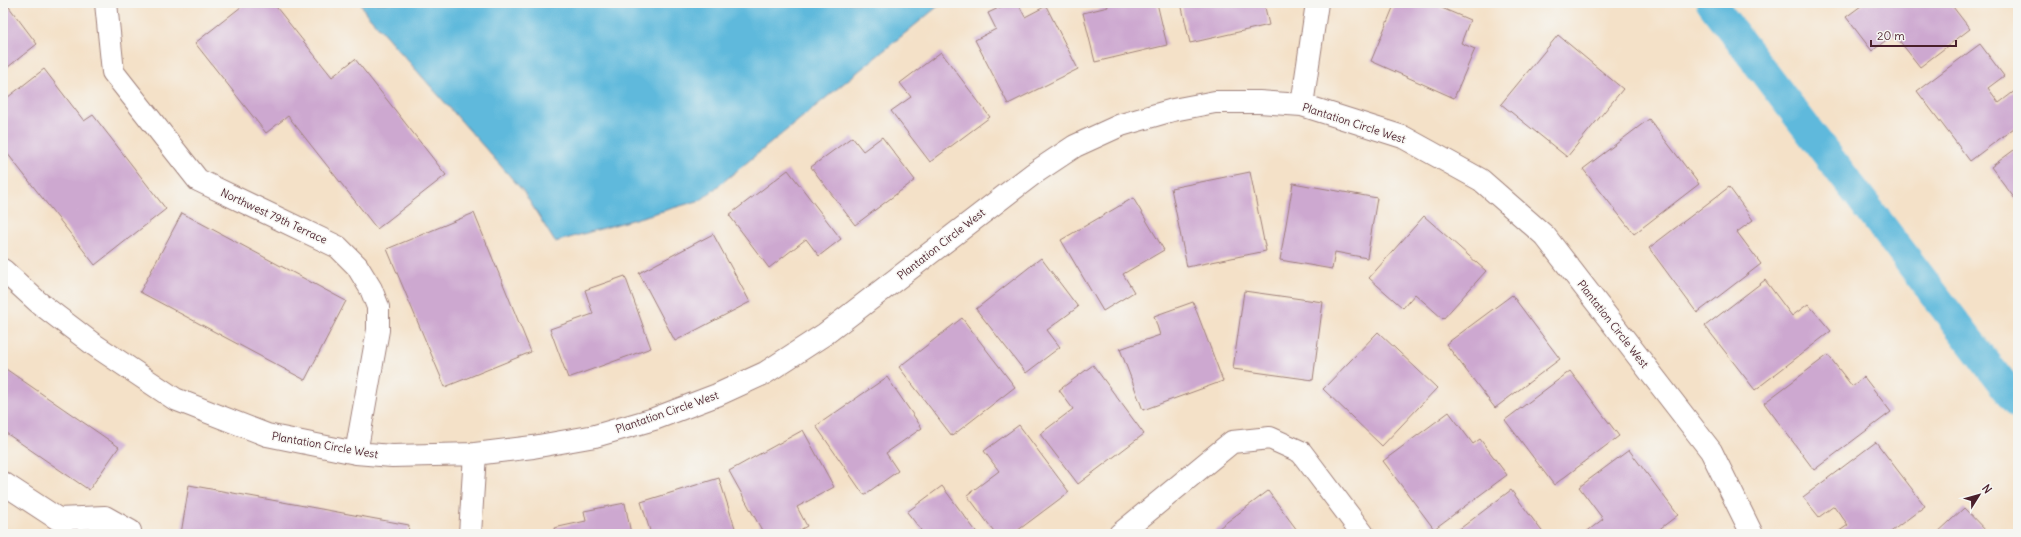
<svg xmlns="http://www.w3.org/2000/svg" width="2021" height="537" font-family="Delius,sans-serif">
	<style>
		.water { fill: #5eb9dc; stroke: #546c84 }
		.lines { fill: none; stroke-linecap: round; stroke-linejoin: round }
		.canal { stroke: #5eb9dc; stroke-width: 30 }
		.building { fill: #cda8d0 }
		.street-casing { stroke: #9f807a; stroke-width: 24 }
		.street { stroke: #fff; stroke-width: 22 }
		.labels { text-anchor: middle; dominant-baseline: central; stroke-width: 3; stroke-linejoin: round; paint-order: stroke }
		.street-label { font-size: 11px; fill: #4a1f2b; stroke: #f6f6f2 }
	</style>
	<rect width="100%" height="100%" fill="#f6f6f2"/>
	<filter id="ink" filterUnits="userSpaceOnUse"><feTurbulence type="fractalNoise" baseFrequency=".025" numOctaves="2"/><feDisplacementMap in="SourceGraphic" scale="8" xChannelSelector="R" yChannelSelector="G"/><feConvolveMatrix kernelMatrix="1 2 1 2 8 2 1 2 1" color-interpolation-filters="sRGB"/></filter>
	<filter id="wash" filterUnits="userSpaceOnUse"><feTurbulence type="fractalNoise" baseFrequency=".012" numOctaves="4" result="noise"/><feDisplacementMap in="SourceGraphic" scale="16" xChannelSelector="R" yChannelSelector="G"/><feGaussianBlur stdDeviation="0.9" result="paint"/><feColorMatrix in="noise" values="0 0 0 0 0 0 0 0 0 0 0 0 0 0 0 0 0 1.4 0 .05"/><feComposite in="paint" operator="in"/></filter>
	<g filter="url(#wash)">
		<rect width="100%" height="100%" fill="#f4e1c8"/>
		<!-- water -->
		<path class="water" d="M 361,3 L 942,3 L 701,200 L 555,242 L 523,191 L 365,12 Z"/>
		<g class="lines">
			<!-- canal -->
			<path class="canal" d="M 1711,3 L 2018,404"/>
		</g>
		<g id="blocks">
			<!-- building -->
			<path class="building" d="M 3,3 L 6,3 L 37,44 L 3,71 Z
				M 246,3 L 273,3 L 332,77 L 355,59 L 446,175 L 377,229 L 288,116 L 266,133 L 195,43 Z
				M 1009,3 L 1018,3 L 1025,17 L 1046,6 L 1078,69 L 1008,104 L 975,40 L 996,29 L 988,13 Z
				M 1107,3 L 1157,3 L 1167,45 L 1095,62 L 1083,13 L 1108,7 Z
				M 1181,3 L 1264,3 L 1269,25 L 1190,43 Z
				M 1395,3 L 1430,3 L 1470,20 L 1461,43 L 1475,49 L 1454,98 L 1371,61 Z
				M 1865,3 L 1950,3 L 1970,29 L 1920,67 L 1894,34 L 1872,51 L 1846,17 Z
				M 1558,35 L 1623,89 L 1567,157 L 1501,104 Z
				M 1980,44 L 2004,76 L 1988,88 L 1999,103 L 2016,90 L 2018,92 L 2018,125 L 1970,161 L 1917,91 Z
				M 941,52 L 990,117 L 930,162 L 891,111 L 911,97 L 900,83 Z
				M 44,69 L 84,121 L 93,115 L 166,209 L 95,265 L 3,148 L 3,101 Z
				M 1649,119 L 1699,184 L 1634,234 L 1583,169 Z
				M 852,137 L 863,151 L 882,137 L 915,180 L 855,225 L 811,167 Z
				M 2018,147 L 2018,203 L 1991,167 Z
				M 788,170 L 841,239 L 819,256 L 806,239 L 769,268 L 729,215 Z
				M 1250,172 L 1266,251 L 1187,267 L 1171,188 Z
				M 1293,183 L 1377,198 L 1367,258 L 1335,252 L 1332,269 L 1280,260 Z
				M 1729,187 L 1753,220 L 1737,232 L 1761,264 L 1697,313 L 1649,248 Z
				M 1133,198 L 1164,250 L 1123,274 L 1134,292 L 1103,311 L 1061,240 Z
				M 182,213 L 346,301 L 305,380 L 140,292 Z
				M 474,213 L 531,352 L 445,387 L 387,249 Z
				M 1424,216 L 1486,271 L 1443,319 L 1415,294 L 1403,308 L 1369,278 Z
				M 713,234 L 750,302 L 675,341 L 639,273 Z
				M 1041,258 L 1078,307 L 1047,330 L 1060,347 L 1026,373 L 976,309 Z
				M 625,276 L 651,348 L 568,378 L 550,329 L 593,314 L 585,290 Z
				M 1765,280 L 1792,316 L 1808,304 L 1831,331 L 1755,390 L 1705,326 Z
				M 1244,291 L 1323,302 L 1313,380 L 1233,369 Z
				M 1512,295 L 1560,359 L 1495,408 L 1446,344 Z
				M 1193,302 L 1223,381 L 1143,410 L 1120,349 L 1160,335 L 1154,316 Z
				M 962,318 L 1015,387 L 952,436 L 899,367 Z
				M 1378,332 L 1437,388 L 1382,446 L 1323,389 Z
				M 1828,355 L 1852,386 L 1864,377 L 1891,412 L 1814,470 L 1764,403 Z
				M 1093,365 L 1144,434 L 1078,484 L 1040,434 L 1073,409 L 1059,390 Z
				M 3,367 L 119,447 L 89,490 L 3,431 Z
				M 1570,371 L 1619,436 L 1554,485 L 1505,420 Z
				M 887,377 L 922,428 L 886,453 L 898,471 L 864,495 L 816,426 Z
				M 1449,412 L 1473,444 L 1480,439 L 1507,475 L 1434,529 L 1383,461 Z
				M 1019,425 L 1069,492 L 1013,534 L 996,534 L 967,495 L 999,471 L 984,451 Z
				M 803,430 L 834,487 L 797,507 L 807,526 L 793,534 L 764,534 L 729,471 Z
				M 1876,442 L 1925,506 L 1888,534 L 1835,534 L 1848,525 L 1834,506 L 1819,517 L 1803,497 Z
				M 1629,450 L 1678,515 L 1653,534 L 1587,534 L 1585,533 L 1603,519 L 1579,487 Z
				M 719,478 L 737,534 L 651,534 L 641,502 Z
				M 189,485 L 409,525 L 408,534 L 181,534 Z
				M 942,486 L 978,534 L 916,534 L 921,530 L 907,512 Z
				M 1511,490 L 1544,534 L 1453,534 Z
				M 1268,491 L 1300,534 L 1211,534 Z
				M 625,503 L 631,534 L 556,534 L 554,528 L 586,521 L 584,511 Z
				M 1964,508 L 1989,534 L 1936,534 Z"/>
		</g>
	</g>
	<g filter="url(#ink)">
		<use href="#blocks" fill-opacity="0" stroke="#9f807a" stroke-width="1"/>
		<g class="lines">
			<defs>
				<path id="street" d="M 106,3 L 113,72 L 198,180 L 338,247 L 357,266 L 371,289 L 378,307 L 378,330 L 356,453
					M 1302,105 L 1317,3
					M 3,270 L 38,302 L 93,344 L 175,399 L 267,435 L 356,453 L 392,456 L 475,454 L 533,447 L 595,436 L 654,419 L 717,395 L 765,373 L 825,334 L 1033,174 L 1075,146 L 1121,125 L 1173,110 L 1215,102 L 1259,102 L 1302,105 L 1403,137 L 1481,180 L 1545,236 L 1711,451 L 1752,534
					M 3,483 L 58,519 L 105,517 L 130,531
					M 470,534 L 475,454
					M 1120,534 L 1232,442 L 1270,438 L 1301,452 L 1363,534"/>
			</defs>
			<!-- street casing -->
			<use href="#street" class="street-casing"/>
			<!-- street -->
			<use href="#street" class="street"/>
		</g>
	</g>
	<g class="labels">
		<!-- street labels -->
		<g class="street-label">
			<text transform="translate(1354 123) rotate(18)">Plantation Circle West</text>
			<text transform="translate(274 216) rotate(25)">Northwest 79th Terrace</text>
			<text transform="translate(941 244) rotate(-38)">Plantation Circle West</text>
			<text transform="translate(1613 324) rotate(52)">Plantation Circle West</text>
			<text transform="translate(667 412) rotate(-19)">Plantation Circle West</text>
			<text transform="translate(325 445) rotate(10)">Plantation Circle West</text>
		</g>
	</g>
	<!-- margin -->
	<rect width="2021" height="537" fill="none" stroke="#f6f6f2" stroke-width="16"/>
	<!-- north arrow -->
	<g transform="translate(1979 495) rotate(53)" stroke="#f6f6f2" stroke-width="3" paint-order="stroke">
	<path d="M0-3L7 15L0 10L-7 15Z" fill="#4a1f2b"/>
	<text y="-6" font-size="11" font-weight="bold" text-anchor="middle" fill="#4a1f2b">N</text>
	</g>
	<!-- scale -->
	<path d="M1871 40v6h85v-6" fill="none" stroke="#4a1f2b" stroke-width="2"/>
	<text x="1877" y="40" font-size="12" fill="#4a1f2b" stroke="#f6f6f2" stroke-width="3" paint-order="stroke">20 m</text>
</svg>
